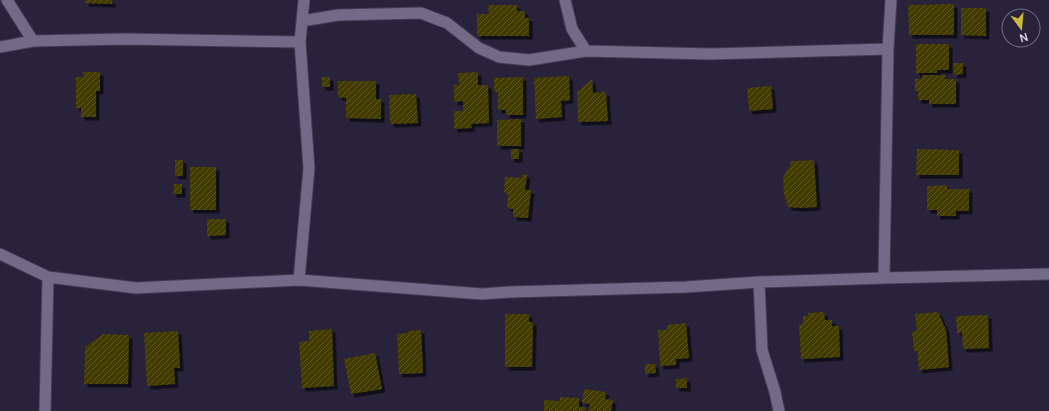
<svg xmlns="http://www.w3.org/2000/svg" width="1049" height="411" font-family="Manrope,sans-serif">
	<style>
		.building { fill: url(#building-hatch); filter: url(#shadow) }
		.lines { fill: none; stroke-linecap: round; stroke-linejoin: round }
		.minor-casing { stroke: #423d52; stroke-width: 13 }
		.minor { stroke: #716b88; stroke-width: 11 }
	</style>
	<defs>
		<pattern id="building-hatch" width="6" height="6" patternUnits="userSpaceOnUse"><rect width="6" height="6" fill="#423a02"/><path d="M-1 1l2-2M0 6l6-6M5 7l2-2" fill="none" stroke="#5d5627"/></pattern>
		<filter id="shadow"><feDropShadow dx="3.5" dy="3.5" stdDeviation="0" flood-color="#0009"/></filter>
	</defs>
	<rect width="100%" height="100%" fill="#28223b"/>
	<!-- building -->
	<path class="building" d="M 85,0 L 112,0 L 112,4 L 85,3 Z
		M 954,4 L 954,35 L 909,35 L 908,5 Z
		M 488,5 L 517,5 L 517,11 L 525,11 L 525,18 L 529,18 L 529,36 L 477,36 L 477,14 L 489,14 Z
		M 961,8 L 986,8 L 986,36 L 961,35 Z
		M 916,44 L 949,44 L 949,70 L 937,70 L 937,73 L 916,73 Z
		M 953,63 L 963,63 L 963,74 L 954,75 Z
		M 83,72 L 100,72 L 100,91 L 96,91 L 96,117 L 81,117 L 81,108 L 76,108 L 76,77 L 84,77 Z
		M 478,72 L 478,85 L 488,85 L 489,123 L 471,124 L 472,128 L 454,129 L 454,111 L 463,111 L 463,101 L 454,102 L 454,85 L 459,85 L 458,73 Z
		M 922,75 L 945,75 L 945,79 L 956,79 L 956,104 L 929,104 L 929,100 L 918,100 L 918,91 L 915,91 L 915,79 L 922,79 Z
		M 569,76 L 570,100 L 561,101 L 562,117 L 536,119 L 534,78 Z
		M 322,77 L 330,77 L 330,87 L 322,87 Z
		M 523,77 L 523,115 L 506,115 L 506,110 L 498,110 L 498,92 L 494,92 L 494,78 Z
		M 592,79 L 593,93 L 606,92 L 608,121 L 578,122 L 577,92 Z
		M 338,81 L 376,81 L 376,99 L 381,99 L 381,119 L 346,118 L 346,98 L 338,97 Z
		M 771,86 L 773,109 L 749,111 L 747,88 Z
		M 416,94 L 418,123 L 390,124 L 389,95 Z
		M 521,119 L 521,146 L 497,146 L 497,120 Z
		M 511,149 L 519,149 L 519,159 L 511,159 Z
		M 917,149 L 959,150 L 959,175 L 916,175 Z
		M 175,160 L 183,160 L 183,176 L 175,176 Z
		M 814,160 L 817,207 L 800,208 L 788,207 L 784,194 L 783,178 L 792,161 Z
		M 190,167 L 216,167 L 216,210 L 190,210 Z
		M 522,174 L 527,175 L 525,190 L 531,190 L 528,218 L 513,217 L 513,209 L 507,208 L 508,195 L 504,192 L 505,177 L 522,178 Z
		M 174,184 L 182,184 L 182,194 L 173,194 Z
		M 947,185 L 947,189 L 969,189 L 969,211 L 956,211 L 956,216 L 937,216 L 937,210 L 927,210 L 927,186 Z
		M 207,219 L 226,219 L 226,235 L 207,236 Z
		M 824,312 L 825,320 L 832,320 L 832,326 L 839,326 L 840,357 L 801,359 L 799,324 L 803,324 L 803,316 L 808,316 L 808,313 Z
		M 938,312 L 946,330 L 949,367 L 919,370 L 917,351 L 914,351 L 912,332 L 917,331 L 915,314 Z
		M 505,314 L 529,314 L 529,322 L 533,322 L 532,367 L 505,367 Z
		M 988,315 L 989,348 L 963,349 L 962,332 L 957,333 L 956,316 Z
		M 686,323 L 689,358 L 676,359 L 676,365 L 660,366 L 658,330 L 667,330 L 667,325 Z
		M 332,329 L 334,386 L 302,388 L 299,342 L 309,341 L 309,331 Z
		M 421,330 L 423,373 L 399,374 L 397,334 L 408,333 L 408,331 Z
		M 178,331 L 180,368 L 174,368 L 175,384 L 147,386 L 144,333 Z
		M 103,334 L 129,335 L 128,384 L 84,384 L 85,347 Z
		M 375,353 L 382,389 L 351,394 L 344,359 Z
		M 645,364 L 655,364 L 656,373 L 645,374 Z
		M 687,378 L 687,388 L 676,388 L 676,379 Z
		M 584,389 L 606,392 L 605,399 L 613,400 L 611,411 L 588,411 L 590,404 L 582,403 Z
		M 560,397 L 579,398 L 579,407 L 586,407 L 585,411 L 544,411 L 544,400 L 560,401 Z"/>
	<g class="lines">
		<defs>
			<path id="minor" d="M 7,0 L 33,41
				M 565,0 L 572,29 L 586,51
				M 302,21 L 338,15 L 421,13 L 447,23 L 479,48 L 499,57 L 529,60 L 586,51 L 710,54 L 888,49
				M 0,47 L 33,41 L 125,39 L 300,42
				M 0,254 L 48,277 L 136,288 L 299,280 L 482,294 L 510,292 L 686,287 L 759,282 L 884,278 L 1049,274
				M 884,278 L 888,49 L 891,0
				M 299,280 L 309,168 L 300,42 L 304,0
				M 759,282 L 762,350 L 775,392 L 779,411
				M 45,411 L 48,277"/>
		</defs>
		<!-- minor casing -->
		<use href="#minor" class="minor-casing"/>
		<!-- minor -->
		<use href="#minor" class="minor"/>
	</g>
	<!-- north arrow -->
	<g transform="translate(1021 28) rotate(164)"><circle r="19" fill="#28223b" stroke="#716c82"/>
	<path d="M0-3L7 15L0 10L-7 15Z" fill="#cbba39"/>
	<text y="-6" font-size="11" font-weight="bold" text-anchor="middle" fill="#dedbec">N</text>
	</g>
</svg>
